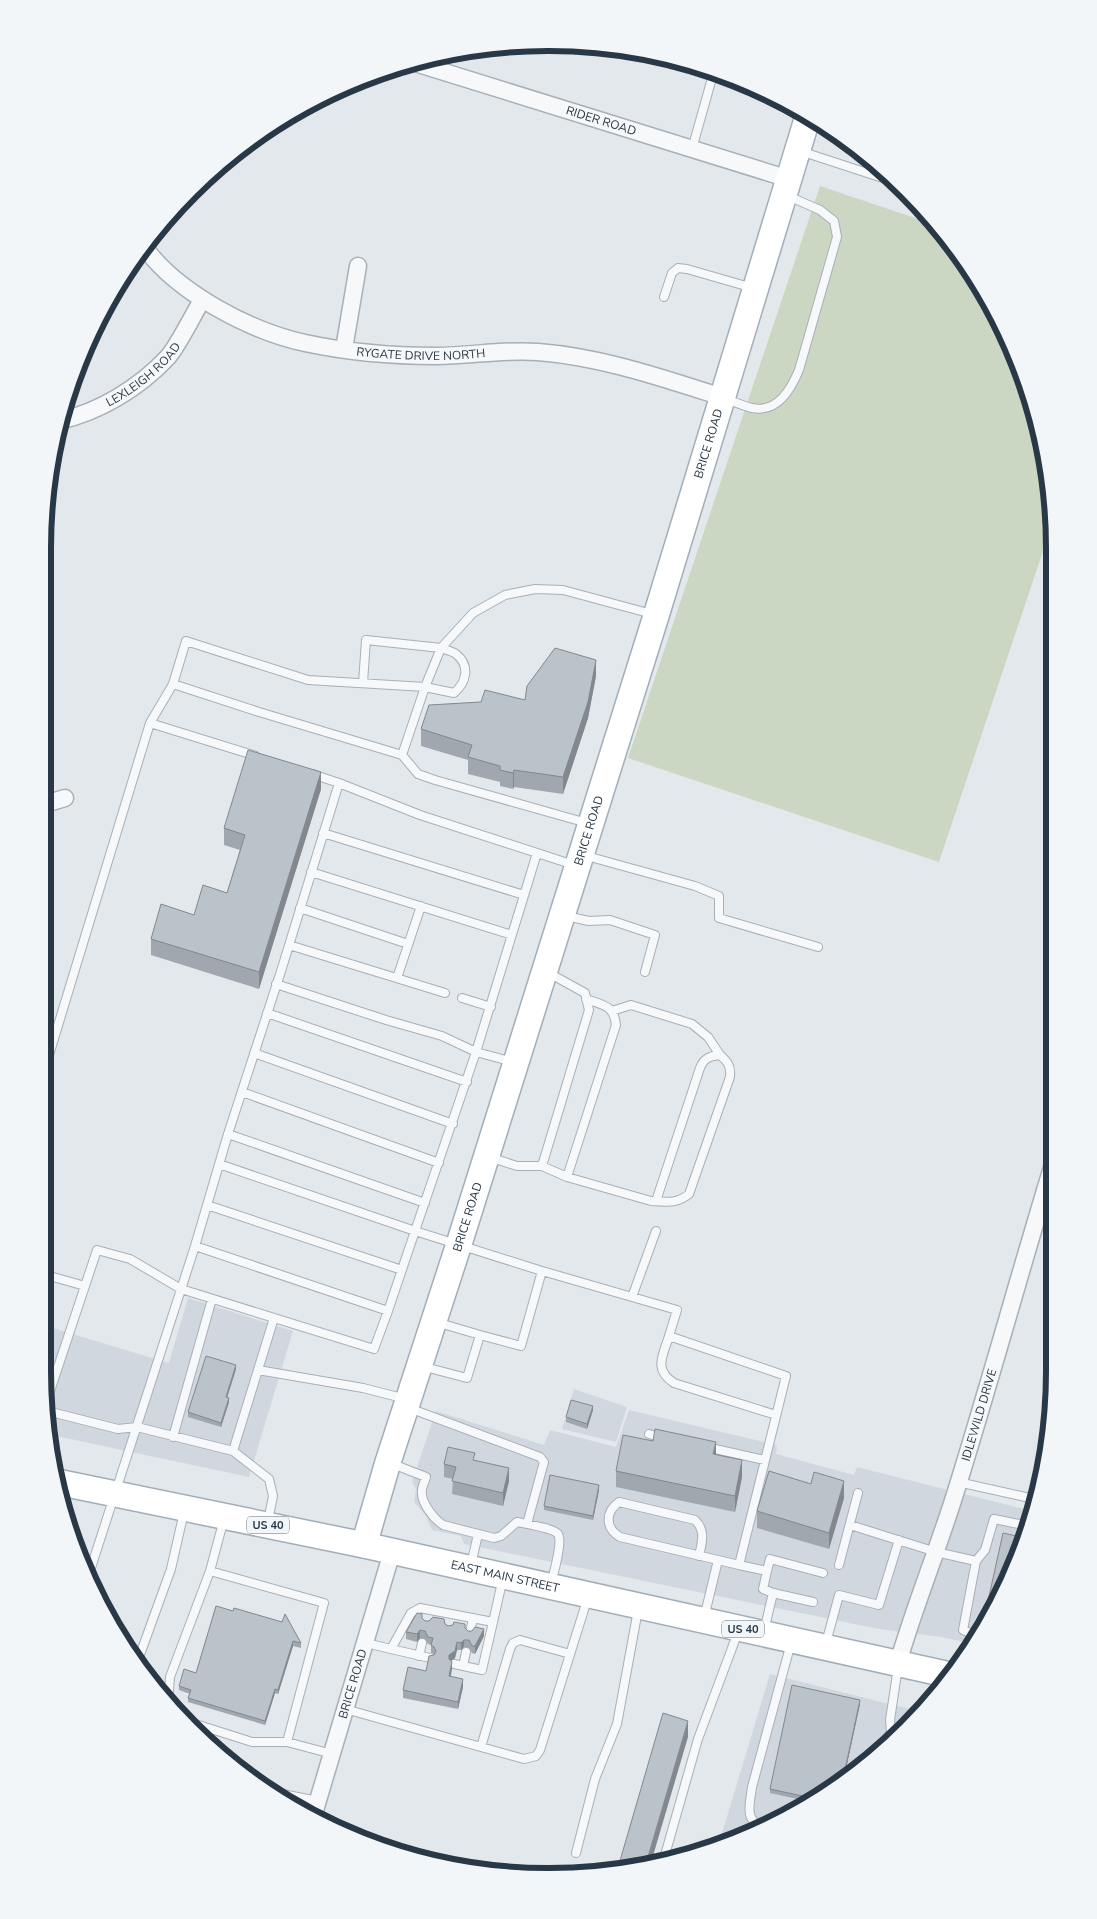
<svg xmlns="http://www.w3.org/2000/svg" width="1097" height="1919" font-family="'Nunito Sans',sans-serif">
	<style>
		.built { fill: #d1d7de }
		.green { fill: #cbd7c3 }
		.lines { fill: none; stroke-linecap: round; stroke-linejoin: round }
		.lane-casing { stroke: #a7b0b7; stroke-width: 10 }
		.street-casing { stroke: #a7b0b7; stroke-width: 19 }
		.primary-casing { stroke: #a1aeb9; stroke-width: 28 }
		.lane { stroke: #f6f8fa; stroke-width: 8 }
		.street { stroke: #f6f8fa; stroke-width: 16 }
		.primary { stroke: #fff; stroke-width: 25 }
		.wall { fill: #a0a7ae }
		.shaded-wall { fill: #82888d }
		.building { fill: #bac2ca; stroke: #82888d }
		.labels { text-anchor: middle; dominant-baseline: central; stroke-width: 4; stroke-linejoin: round; paint-order: stroke }
		.shield { fill: #f3f6f9; stroke: #66717c; stroke-width: 1 }
		.shield-label { font-size: 11px; font-weight: bold; fill: #293846 }
		.street-label { font-size: 12px; fill: #293846; stroke: #f3f6f9 }
		.rim { fill: none; stroke: #293846; stroke-width: 6 }
	</style>
	<rect width="100%" height="100%" fill="#e3e8ec"/>
	<!-- built -->
	<path class="built" d="M 188,1298 L 293,1331 L 249,1477 L 47,1434 L 46,1326 L 169,1363 Z
		M 574,1389 L 627,1407 L 616,1442 L 562,1429 Z
		M 629,1410 L 777,1445 L 776,1454 L 854,1475 L 857,1467 L 1032,1511 L 1028,1533 L 987,1624 L 972,1644 L 942,1637 L 879,1629 L 464,1544 L 461,1536 L 432,1530 L 425,1515 L 414,1502 L 416,1489 L 412,1482 L 436,1411 L 544,1445 L 550,1430 L 616,1447 Z
		M 770,1674 L 921,1712 L 882,1751 L 802,1809 L 742,1838 L 727,1843 L 720,1840 Z"/>
	<!-- green -->
	<path class="green" d="M 820,186 L 933,224 L 969,268 L 1028,386 L 1050,483 L 1050,530 L 939,862 L 628,758 Z"/>
	<g class="lines">
		<defs>
			<path id="lane" d="M 692,149 L 714,71
				M 800,151 L 895,182
				M 664,297 L 672,273 L 678,268 L 687,269 L 753,288
				M 726,399 C 735,402 743,406 752,408 C 778,413 791,389 799,370 L 837,237 L 834,221 L 820,210 L 788,196
				M 441,648 C 446,650 452,651 456,654 C 471,666 466,683 454,693 L 425,687 Z
				M 363,683 L 366,640 L 441,648 L 473,613 L 505,595 L 535,589 L 563,590 L 652,614
				M 173,684 L 259,712 L 402,755 L 418,774 L 435,780 L 587,823
				M 256,756 L 150,723 L 173,684 L 186,641 L 308,680 L 425,687 L 402,755
				M 312,774 L 339,783
				M 323,833 L 524,895
				M 583,855 L 695,886 L 719,896 L 719,918 L 818,947
				M 311,872 L 512,935
				M 300,908 L 408,944
				M 566,916 L 589,921 L 610,920 L 655,935 L 645,972
				M 289,945 L 445,993
				M 397,978 L 421,906
				M 276,984 L 386,1020 L 442,1036 L 476,1052 L 415,1231 L 542,1271 L 677,1310 L 669,1336 L 786,1376 L 739,1565 L 718,1560 L 704,1618
				M 462,998 L 491,1007
				M 612,1011 L 631,1005 L 692,1024 L 708,1037 L 720,1055
				M 267,1013 L 467,1082
				M 254,1053 L 453,1124
				M 513,1062 L 476,1052 L 537,853
				M 46,1065 L 150,723
				M 242,1092 L 439,1163
				M 228,1134 L 425,1203
				M 489,1157 L 517,1166 L 542,1166 L 589,1010 L 585,993 L 547,972
				M 542,1166 L 567,1177 L 651,1201 C 666,1202 677,1204 689,1194 L 730,1077 C 731,1066 728,1062 720,1055 C 710,1056 704,1058 700,1068 L 656,1201
				M 567,1177 L 616,1025 C 614,1005 603,1005 586,999
				M 207,1205 L 402,1270
				M 195,1246 L 388,1311 L 415,1231 L 219,1164
				M 46,1275 L 85,1286
				M 632,1297 L 656,1231
				M 436,1322 L 480,1335
				M 669,1336 C 663,1356 653,1369 674,1383 L 776,1415
				M 421,1366 L 467,1378 L 480,1335 L 521,1346 L 542,1271
				M 258,1370 L 363,1388 L 406,1399
				M 47,1400 L 97,1250 L 130,1259 L 181,1289 L 374,1349 L 388,1311
				M 409,1408 L 540,1457 L 544,1462 L 527,1524
				M 47,1411 L 118,1429 L 137,1427 L 233,1451 L 269,1479 L 273,1496 L 268,1521
				M 649,1434 L 663,1438
				M 173,1437 L 212,1299
				M 706,1447 L 765,1460
				M 233,1451 L 274,1318
				M 390,1463 L 426,1477 C 425,1481 422,1486 422,1490 C 420,1502 434,1519 443,1525 L 494,1538 L 501,1536 L 517,1522 C 526,1524 553,1528 558,1534 C 563,1542 553,1575 551,1584
				M 958,1482 L 1034,1499
				M 850,1525 L 936,1552 L 976,1561 L 985,1550 L 994,1519 L 1029,1526
				M 699,1556 C 702,1542 706,1531 695,1520 L 619,1502 C 605,1512 605,1528 620,1537 L 718,1560
				M 976,1561 L 963,1630 L 978,1636
				M 471,1565 L 478,1534
				M 739,1565 L 767,1571 L 770,1559 L 823,1573
				M 839,1565 L 858,1493
				M 210,1571 L 324,1603 L 287,1742
				M 88,1577 L 195,1246 L 228,1134 L 282,968 L 339,783 L 420,815 L 574,865
				M 773,1593 L 813,1602
				M 764,1631 L 773,1593 L 763,1589 L 767,1571
				M 470,1633 L 473,1618
				M 366,1643 L 391,1649 L 411,1613 L 420,1608 L 493,1622 L 503,1578
				M 826,1643 L 839,1595 L 879,1605 L 899,1540
				M 391,1649 L 430,1658
				M 419,1656 L 422,1643
				M 137,1663 L 171,1569 L 184,1512
				M 454,1664 L 482,1670 L 493,1622
				M 463,1666 L 466,1652
				M 168,1702 L 170,1677 L 210,1571 L 224,1519
				M 345,1709 L 524,1759 L 536,1756 L 540,1750 L 588,1597
				M 183,1720 L 252,1742 L 287,1742 L 332,1754
				M 896,1737 L 891,1732 L 890,1720 L 898,1667
				M 481,1747 L 510,1649 L 513,1643 L 520,1640 L 570,1654
				M 886,1747 L 891,1732
				M 267,1791 L 318,1801
				M 765,1827 C 743,1822 750,1804 752,1787 L 791,1643
				M 576,1853 L 595,1779 L 617,1724 L 638,1610
				M 663,1862 L 698,1739 L 738,1632"/>
			<g id="street">
				<path id="s1" d="M 412,62 L 789,179"/>
				<path id="s2" d="M 145,248 C 178,293 250,331 305,343 C 347,352 393,356 436,356 C 471,356 504,349 538,352 C 602,357 662,378 722,397"/>
				<path d="M 344,349 L 358,266"/>
				<path id="s3" d="M 59,421 C 100,412 140,387 168,357 C 179,344 193,315 202,300"/>
				<path d="M 45,804 L 65,798"/>
				<path id="s4" d="M 898,1663 C 915,1605 938,1549 956,1491 C 990,1382 1020,1272 1053,1164"/>
				<path id="s5" d="M 313,1817 L 392,1552"/>
			</g>
			<g id="primary">
				<path id="s6" d="M 57,1482 L 364,1545 L 950,1675"/>
				<path id="s7" d="M 364,1545 L 388,1462 L 459,1244 L 656,616 L 808,116"/>
			</g>
		</defs>
		<!-- lane casing -->
		<use href="#lane" class="lane-casing"/>
		<!-- street casing -->
		<use href="#street" class="street-casing"/>
		<!-- primary casing -->
		<use href="#primary" class="primary-casing"/>
		<!-- lane -->
		<use href="#lane" class="lane"/>
		<!-- street -->
		<use href="#street" class="street"/>
		<!-- primary -->
		<use href="#primary" class="primary"/>
	</g>
	<!-- wall -->
	<path class="wall" d="M 596,676 L 588,718 L 563,794 L 514,787 L 513,789 L 500,786 L 500,782 L 468,774 L 468,760 L 421,746 L 421,729 L 525,700 Z
		M 321,789 L 259,989 L 151,955 L 151,939 L 194,915 L 227,893 L 240,850 L 224,845 L 224,828 Z
		M 236,1369 L 227,1397 L 229,1402 L 221,1427 L 188,1417 L 188,1412 Z
		M 593,1410 L 587,1429 L 566,1422 L 566,1417 Z
		M 716,1455 L 742,1477 L 735,1512 L 616,1487 L 616,1471 Z
		M 475,1460 L 509,1481 L 503,1506 L 452,1494 L 453,1479 L 444,1477 L 444,1464 Z
		M 599,1490 L 593,1520 L 544,1510 L 544,1506 Z
		M 844,1498 L 829,1549 L 757,1528 L 757,1511 Z
		M 1025,1538 L 991,1615 L 986,1614 L 986,1610 Z
		M 216,1606 L 301,1643 L 301,1648 L 293,1646 L 278,1694 L 275,1693 L 265,1725 L 188,1702 L 188,1698 L 190,1694 L 179,1690 L 179,1686 L 196,1673 Z
		M 422,1618 L 425,1621 L 445,1624 L 448,1626 L 465,1628 L 468,1631 L 484,1636 L 475,1654 L 472,1653 L 469,1648 L 464,1647 L 461,1650 L 457,1650 L 455,1658 L 451,1661 L 452,1669 L 451,1676 L 463,1687 L 458,1709 L 403,1698 L 403,1690 L 426,1671 L 434,1654 L 431,1653 L 431,1645 L 428,1644 L 425,1639 L 420,1638 L 417,1642 L 406,1639 L 406,1632 Z
		M 860,1704 L 844,1778 L 811,1802 L 770,1793 L 770,1789 Z"/>
	<!-- shaded-wall -->
	<path class="shaded-wall" d="M 596,660 L 596,676 L 588,718 L 563,794 L 563,777 Z
		M 514,770 L 514,787 L 513,789 L 513,773 Z
		M 321,772 L 321,789 L 259,989 L 259,972 Z
		M 236,1365 L 236,1369 L 226,1401 L 226,1397 Z
		M 229,1398 L 229,1402 L 221,1427 L 221,1423 Z
		M 593,1406 L 593,1410 L 587,1429 L 587,1424 Z
		M 716,1442 L 716,1459 L 713,1454 Z
		M 742,1460 L 742,1477 L 735,1512 L 735,1496 Z
		M 509,1468 L 509,1481 L 503,1506 L 503,1493 Z
		M 844,1481 L 844,1498 L 829,1549 L 829,1533 Z
		M 599,1485 L 599,1490 L 593,1520 L 593,1516 Z
		M 484,1629 L 484,1636 L 475,1654 L 475,1646 Z
		M 420,1630 L 420,1638 L 417,1642 L 417,1634 Z
		M 464,1640 L 464,1647 L 461,1650 L 461,1643 Z
		M 293,1641 L 293,1646 L 278,1694 L 278,1690 Z
		M 457,1642 L 457,1650 L 455,1658 L 449,1662 L 449,1655 Z
		M 452,1662 L 452,1669 L 449,1683 L 449,1676 Z
		M 463,1679 L 463,1687 L 458,1709 L 458,1702 Z
		M 275,1689 L 275,1693 L 265,1725 L 265,1721 Z
		M 860,1700 L 860,1704 L 844,1778 L 843,1779 Z
		M 688,1721 L 688,1737 L 650,1866 L 645,1867 Z"/>
	<!-- building -->
	<path class="building" d="M 555,648 L 596,660 L 588,702 L 563,777 L 514,770 L 513,773 L 500,770 L 500,766 L 468,757 L 472,745 L 421,729 L 429,705 L 481,702 L 485,690 L 525,700 L 527,686 Z
		M 248,750 L 321,772 L 259,972 L 151,939 L 161,904 L 194,915 L 203,885 L 227,893 L 245,835 L 224,828 Z
		M 206,1356 L 236,1365 L 226,1397 L 229,1398 L 221,1423 L 188,1412 Z
		M 571,1400 L 593,1406 L 587,1424 L 566,1417 Z
		M 655,1429 L 716,1442 L 713,1454 L 742,1460 L 735,1496 L 616,1471 L 623,1435 L 653,1441 Z
		M 448,1447 L 475,1453 L 473,1460 L 509,1468 L 503,1493 L 452,1481 L 456,1467 L 444,1464 Z
		M 769,1471 L 811,1484 L 814,1472 L 844,1481 L 829,1533 L 757,1511 Z
		M 550,1475 L 599,1485 L 593,1516 L 544,1506 Z
		M 1003,1533 L 1025,1538 L 992,1611 L 986,1610 Z
		M 216,1606 L 233,1611 L 234,1608 L 282,1622 L 285,1614 L 301,1643 L 293,1641 L 278,1690 L 275,1689 L 265,1721 L 188,1698 L 191,1690 L 179,1686 L 184,1669 L 196,1673 Z
		M 417,1613 L 422,1614 L 422,1618 L 425,1621 L 429,1621 L 433,1617 L 444,1619 L 445,1624 L 448,1626 L 453,1625 L 454,1622 L 465,1624 L 465,1628 L 468,1631 L 472,1631 L 475,1627 L 484,1629 L 475,1646 L 472,1646 L 469,1640 L 464,1640 L 461,1643 L 457,1642 L 455,1651 L 449,1655 L 449,1659 L 452,1662 L 449,1676 L 463,1679 L 458,1702 L 403,1690 L 408,1667 L 426,1671 L 429,1656 L 434,1655 L 436,1651 L 434,1647 L 431,1645 L 433,1638 L 428,1637 L 425,1631 L 420,1630 L 417,1634 L 406,1632 Z
		M 792,1685 L 860,1700 L 843,1779 L 816,1799 L 770,1789 Z
		M 663,1713 L 688,1721 L 645,1867 L 617,1871 Z"/>
	<g class="labels">
		<!-- shield labels -->
		<g class="shield">
			<rect x="247" y="1516.5" width="42" height="17" rx="4"/>
			<rect x="722" y="1620.5" width="42" height="17" rx="4"/>
		</g>
		<g class="shield-label">
			<text x="268" y="1525">US 40</text>
			<text x="743" y="1629">US 40</text>
		</g>
		<!-- street labels -->
		<g class="street-label">
			<text stroke="none"><textPath href="#s1" startOffset="198">RIDER ROAD</textPath></text>
			<text stroke="none"><textPath href="#s2" startOffset="306">RYGATE DRIVE NORTH</textPath></text>
			<text stroke="none"><textPath href="#s3" startOffset="98">LEXLEIGH ROAD</textPath></text>
			<text stroke="none"><textPath href="#s7" startOffset="1154">BRICE ROAD</textPath></text>
			<text stroke="none"><textPath href="#s7" startOffset="749">BRICE ROAD</textPath></text>
			<text stroke="none"><textPath href="#s7" startOffset="344">BRICE ROAD</textPath></text>
			<text stroke="none"><textPath href="#s4" startOffset="261">IDLEWILD DRIVE</textPath></text>
			<text stroke="none"><textPath href="#s6" startOffset="458">EAST MAIN STREET</textPath></text>
			<text stroke="none"><textPath href="#s5" startOffset="139">BRICE ROAD</textPath></text>
		</g>
	</g>
	<!-- crop -->
	<path d="M0 0H1097V1919H0ZM548 51H549A497 497 0 0 1 1046 548V1371A497 497 0 0 1 549 1868H548A497 497 0 0 1 51 1371V548A497 497 0 0 1 548 51Z" fill="#f3f6f9" fill-rule="evenodd"/>
	<path class="rim" d="M548 51H549A497 497 0 0 1 1046 548V1371A497 497 0 0 1 549 1868H548A497 497 0 0 1 51 1371V548A497 497 0 0 1 548 51Z"/>
</svg>
